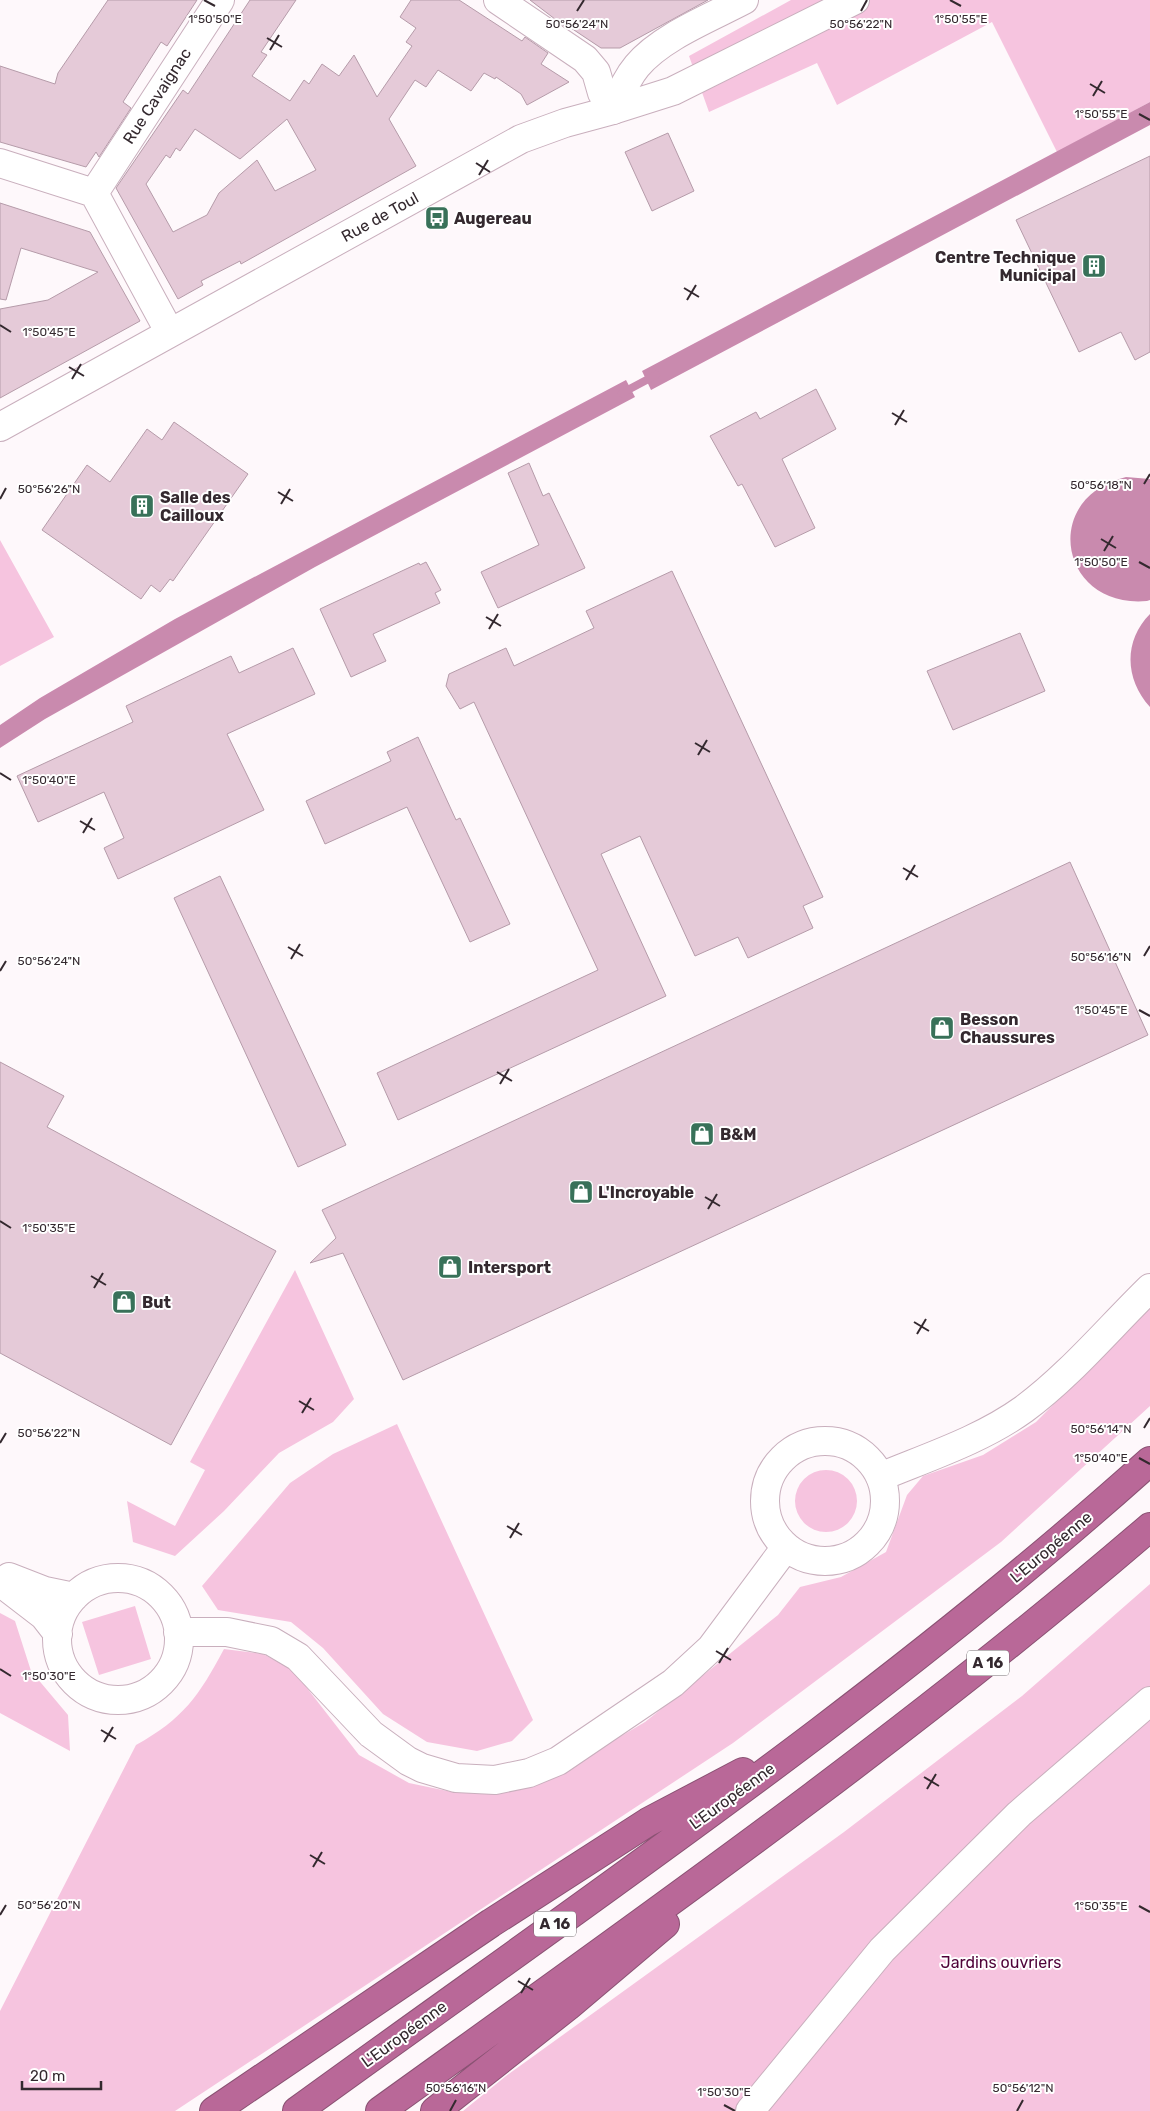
<svg xmlns="http://www.w3.org/2000/svg" width="1150" height="2111" font-family="Rubik,sans-serif">
	<style>
		.green { fill: #f6c4df }
		.water { fill: #c98aae }
		.lines { fill: none; stroke-linecap: round; stroke-linejoin: round }
		.stream { stroke: #c98aae; stroke-width: 8 }
		.building { fill: #e5cad8; stroke: #b59ba9; fill-rule: evenodd }
		.minor-casing { stroke: #c9afbd; stroke-width: 30 }
		.tertiary-casing { stroke: #c9afbd; stroke-width: 30 }
		.motorway-casing { stroke: #8a5273; stroke-width: 30 }
		.minor { stroke: #fff; stroke-width: 28 }
		.tertiary { stroke: #fff; stroke-width: 28 }
		.motorway { stroke: #b96898; stroke-width: 28 }
		.ticks { fill: none; stroke: #34292f; stroke-width: 2 }
		.labels { text-anchor: middle; dominant-baseline: central; stroke-width: 4; stroke-linejoin: round; paint-order: stroke }
		.shield { fill: #fff; stroke: #71696d; stroke-width: 1 }
		.shield-label { font-size: 15px; font-weight: bold; fill: #34292f }
		.street-label { font-size: 16px; fill: #34292f; stroke: #fff }
		.poi-label { font-size: 16px; font-weight: bold; fill: #34292f; stroke: #fff; text-anchor: start }
		.park-label { font-size: 16px; fill: #500339; stroke: #fff }
		.ticks-label { font-size: 12px; text-anchor: middle; fill: #34292f; stroke: #fff; stroke-width: 4; stroke-linejoin: round; paint-order: stroke }
	</style>
	<rect width="100%" height="100%" fill="#fef8fb"/>
	<!-- green -->
	<path class="green" d="M 791,0 L 1150,0 L 1150,102 L 1057,152 L 992,22 L 837,105 L 817,63 L 709,112 L 689,56 Z
		M 0,540 L 54,637 L 0,666 Z
		M 295,1270 L 354,1399 L 333,1422 L 279,1453 L 224,1511 L 175,1556 L 133,1542 L 127,1501 L 175,1526 L 205,1470 L 190,1462 Z
		M 1150,1307 L 1150,1406 L 1001,1542 L 733,1743 L 175,2111 L 0,2111 L 0,2011 L 136,1745 C 183,1719 199,1696 224,1649 L 263,1654 L 293,1670 L 359,1755 L 409,1783 L 457,1793 L 543,1782 L 645,1722 L 778,1615 L 800,1587 L 841,1577 L 886,1552 L 907,1495 L 923,1476 L 983,1455 L 1036,1422 Z
		M 397,1424 L 533,1720 L 512,1741 L 477,1751 L 427,1742 L 383,1714 L 323,1648 L 291,1622 L 218,1610 L 202,1586 L 290,1483 L 333,1454 Z
		M795 1501a31 31 0 1 1 62 0a31 31 0 1 1-62 0Z
		M 1150,1584 L 1150,2111 L 463,2111 L 506,2076 L 844,1832 L 1022,1696 Z
		M 135,1606 L 151,1659 L 99,1675 L 82,1622 Z
		M 0,1613 L 15,1621 L 31,1671 L 68,1715 L 70,1751 L 0,1713 Z"/>
	<!-- water -->
	<path class="water" d="M 1150,102 L 1150,125 L 651,390 L 642,371 Z
		M 626,380 L 635,397 L 315,567 L 45,719 L 0,748 L 0,725 L 40,698 L 175,619 Z
		M 1126,477 L 1150,479 L 1150,600 L 1147,601 C 1059,609 1040,497 1126,477 Z
		M 1150,614 L 1150,707 C 1125,680 1123,641 1150,614 Z"/>
	<g class="lines">
		<!-- stream -->
		<path class="stream" d="M 622,393 L 656,375"/>
	</g>
	<!-- building -->
	<path class="building" d="M 108,0 L 197,0 L 167,46 L 161,42 L 123,102 L 131,108 L 99,157 L 96,152 L 86,167 L 0,142 L 0,66 L 55,84 L 58,73 Z
		M 250,0 L 296,0 L 261,52 L 267,55 L 252,76 L 290,101 L 304,80 L 309,84 L 322,64 L 339,76 L 354,55 L 377,97 L 412,46 L 406,42 L 416,28 L 400,17 L 411,0 L 459,0 L 522,41 L 525,37 L 548,53 L 541,64 L 569,82 L 527,105 L 521,94 L 496,77 L 495,79 L 484,73 L 471,91 L 438,70 L 426,87 L 415,80 L 389,119 L 416,166 L 241,264 L 240,261 L 201,281 L 203,285 L 178,299 L 116,188 L 183,90 L 188,94 ZM 287,119 L 316,170 L 275,191 L 257,160 L 219,193 L 207,215 L 173,232 L 146,184 L 166,155 L 170,158 L 176,148 L 180,151 L 195,129 L 240,159 Z
		M 530,0 L 708,0 L 620,48 L 601,48 L 565,24 L 564,26 Z
		M 668,133 L 694,191 L 652,211 L 625,152 Z
		M 1150,156 L 1150,352 L 1135,360 L 1121,332 L 1079,352 L 1016,220 Z
		M 0,203 L 90,232 L 140,321 L 0,398 L 0,309 L 48,300 L 98,272 L 21,248 L 6,300 L 0,299 Z
		M 816,389 L 836,429 L 782,459 L 815,528 L 775,547 L 742,484 L 738,486 L 710,436 L 756,412 L 760,419 Z
		M 174,422 L 248,474 L 173,581 L 170,579 L 160,592 L 151,585 L 141,599 L 42,530 L 87,465 L 110,482 L 147,429 L 162,440 Z
		M 529,463 L 543,496 L 549,493 L 585,568 L 498,608 L 481,572 L 539,545 L 508,473 Z
		M 426,562 L 441,590 L 435,593 L 440,603 L 373,634 L 386,661 L 351,677 L 320,609 L 419,563 L 420,565 Z
		M 672,571 L 823,897 L 803,906 L 813,928 L 748,958 L 738,937 L 695,956 L 640,836 L 601,854 L 666,996 L 398,1120 L 377,1073 L 598,970 L 474,702 L 460,709 L 446,686 L 449,674 L 506,648 L 514,666 L 594,628 L 586,611 Z
		M 1020,633 L 1045,691 L 953,730 L 927,671 Z
		M 293,648 L 315,694 L 227,734 L 264,810 L 118,879 L 104,848 L 124,838 L 104,792 L 38,822 L 17,776 L 133,722 L 126,706 L 214,664 L 231,656 L 239,673 Z
		M 418,737 L 456,820 L 460,818 L 510,924 L 470,942 L 407,807 L 325,844 L 306,801 L 391,761 L 387,752 Z
		M 1070,862 L 1148,1035 L 403,1380 L 343,1253 L 310,1263 L 336,1238 L 322,1210 Z
		M 220,876 L 346,1145 L 298,1167 L 174,898 Z
		M 0,1062 L 64,1096 L 47,1127 L 276,1251 L 171,1445 L 0,1353 Z"/>
	<g class="lines">
		<defs>
			<path id="minor" d="M 0,163 L 94,193 L 170,333
				M 94,193 L 220,0
				M 0,427 L 521,139 L 565,123 L 613,110 L 602,93 L 596,72 L 585,59 L 498,0
				M765 1501a60 60 0 1 1 120 0a60 60 0 1 1-120 0Z
				M 880,1477 C 928,1457 981,1440 1024,1409 C 1070,1375 1109,1328 1150,1288
				M 9,1577 L 45,1591 L 74,1597
				M57 1639a61 61 0 1 1 122 0a61 61 0 1 1-122 0Z
				M 0,1582 L 44,1616 L 58,1634
				M 178,1632 L 227,1632 L 271,1641 L 298,1657 L 371,1734 L 408,1761 L 422,1768 L 456,1778 L 495,1780 L 529,1773 L 558,1761 L 673,1683 L 711,1648 L 786,1547
				M 750,2111 L 882,1950 L 1019,1814 L 1150,1701"/>
			<path id="tertiary" d="M 613,110 L 673,91 L 855,0
				M 613,110 C 620,95 626,79 637,66 C 661,37 710,18 744,0"/>
			<path id="motorway" d="M 214,2111 L 491,1923 L 648,1822 L 743,1772
				M 297,2111 C 586,1901 884,1700 1150,1461
				M 380,2111 C 641,1923 906,1737 1150,1527
				M 435,2111 L 568,2006 L 665,1924"/>
		</defs>
		<!-- minor casing -->
		<use href="#minor" class="minor-casing"/>
		<!-- tertiary casing -->
		<use href="#tertiary" class="tertiary-casing"/>
		<!-- motorway casing -->
		<use href="#motorway" class="motorway-casing"/>
		<!-- minor -->
		<use href="#minor" class="minor"/>
		<!-- tertiary -->
		<use href="#tertiary" class="tertiary"/>
		<!-- motorway -->
		<use href="#motorway" class="motorway"/>
	</g>
	<!-- ticks -->
	<path class="ticks" d="M 204,0 L 215,6M 950,0 L 961,6M 577,11 L 584,0M 861,11 L 867,0M 267,38 L 282,47M 270,50 L 279,35M 1090,84 L 1105,93M 1093,96 L 1102,81M 1139,114 L 1150,120M 476,163 L 490,172M 479,175 L 488,160M 684,288 L 699,297M 687,300 L 696,285M 0,325 L 11,332M 69,367 L 84,376M 72,379 L 81,364M 892,413 L 907,422M 895,425 L 904,410M 1144,484 L 1150,474M 278,492 L 293,501M 0,499 L 6,488M 281,504 L 290,489M 1101,539 L 1116,548M 1104,551 L 1113,536M 1139,562 L 1150,568M 486,617 L 501,626M 489,629 L 498,614M 695,743 L 710,752M 698,755 L 707,740M 0,773 L 11,780M 80,821 L 95,830M 83,833 L 92,818M 903,868 L 918,877M 906,880 L 915,865M 288,947 L 303,956M 1144,956 L 1150,946M 291,959 L 300,944M 0,971 L 6,961M 1139,1010 L 1150,1016M 497,1072 L 512,1081M 500,1084 L 509,1069M 705,1197 L 720,1206M 708,1209 L 717,1194M 0,1221 L 11,1228M 91,1276 L 106,1285M 94,1288 L 103,1273M 914,1322 L 929,1331M 917,1334 L 926,1319M 299,1401 L 314,1410M 302,1413 L 311,1398M 1144,1428 L 1150,1418M 0,1443 L 6,1433M 1139,1458 L 1150,1464M 507,1526 L 522,1535M 510,1538 L 519,1523M 716,1651 L 731,1660M 719,1663 L 728,1648M 0,1669 L 11,1676M 101,1730 L 116,1739M 104,1742 L 113,1727M 924,1777 L 939,1786M 927,1789 L 936,1774M 310,1855 L 325,1864M 313,1867 L 322,1852M 1139,1906 L 1150,1912M 0,1915 L 6,1905M 518,1981 L 533,1990M 521,1993 L 530,1978M 724,2105 L 735,2111M 450,2111 L 456,2100M 1017,2111 L 1023,2100"/>
	<!-- icons -->
	<defs>
		<symbol id="bus-square" viewBox="-11 -11 22 22"><rect x="-9" y="-9" width="18" height="18" rx="4" fill="#387159" stroke="#fff"/><path d="M-5-6H5V4H4V6H2V4H-2V6H-4V4H-5ZM-3.5-4V0h7V-4ZM-3.5 1.2v1.5H-2V1.2ZM2 1.2v1.5H3.5V1.2Z" fill="#fff"/></symbol>
		<symbol id="building-square" viewBox="-11 -11 22 22"><rect x="-9" y="-9" width="18" height="18" rx="4" fill="#387159" stroke="#fff"/><path d="M-4-6H4V6H1V3H-1V6H-4ZM-2.5-4.3h1.7v1.8h-1.7ZM.8-4.3h1.7v1.8H.8ZM-2.5-1h1.7V.8h-1.7ZM.8-1h1.7V.8H.8Z" fill="#fff"/></symbol>
		<symbol id="shop-square" viewBox="-11 -11 22 22"><rect x="-9" y="-9" width="18" height="18" rx="4" fill="#387159" stroke="#fff"/><path d="M-5-2.5h2.3a2.7 3.5 0 0 1 5.4 0H5L5.5 6h-11ZM-1.5-2.5h3a1.5 2.3 0 0 0-3 0Z" fill="#fff"/></symbol>
	</defs>
	<g fill-rule="evenodd">
		<use href="#bus-square" x="423" y="204" width="28" height="28"/>
		<use href="#building-square" x="1080" y="252" width="28" height="28"/>
		<use href="#building-square" x="128" y="492" width="28" height="28"/>
		<use href="#shop-square" x="928" y="1014" width="28" height="28"/>
		<use href="#shop-square" x="688" y="1120" width="28" height="28"/>
		<use href="#shop-square" x="567" y="1178" width="28" height="28"/>
		<use href="#shop-square" x="436" y="1253" width="28" height="28"/>
		<use href="#shop-square" x="110" y="1288" width="28" height="28"/>
	</g>
	<g class="labels">
		<!-- shield labels -->
		<g class="shield">
			<rect x="967" y="1650.5" width="42" height="25" rx="4"/>
			<rect x="534" y="1911.5" width="42" height="25" rx="4"/>
		</g>
		<g class="shield-label">
			<text x="988" y="1663">A 16</text>
			<text x="555" y="1924">A 16</text>
		</g>
		<!-- street labels -->
		<g class="street-label">
			<text transform="translate(157 96) rotate(-57)">Rue Cavaignac</text>
			<text transform="translate(380 217) rotate(-29)">Rue de Toul</text>
			<text transform="translate(1051 1547) rotate(-40)">L'Européenne</text>
			<text transform="translate(732 1796) rotate(-36)">L'Européenne</text>
			<text transform="translate(404 2034) rotate(-36)">L'Européenne</text>
		</g>
		<!-- poi labels -->
		<g class="poi-label">
			<text x="454" y="218">Augereau</text>
			<text x="1076" y="257" text-anchor="end">Centre Technique<tspan x="1076" dy="18">Municipal</tspan></text>
			<text x="160" y="497">Salle des<tspan x="160" dy="18">Cailloux</tspan></text>
			<text x="960" y="1019">Besson<tspan x="960" dy="18">Chaussures</tspan></text>
			<text x="720" y="1134">B&amp;M</text>
			<text x="598" y="1192">L'Incroyable</text>
			<text x="468" y="1267">Intersport</text>
			<text x="142" y="1302">But</text>
		</g>
		<!-- park labels -->
		<g class="park-label">
			<text x="1001" y="1962">Jardins ouvriers</text>
		</g>
	</g>
	<g class="ticks-label">
		<text x="215" y="23">1°50'50"E</text>
		<text x="961" y="23">1°50'55"E</text>
		<text x="861" y="28">50°56'22"N</text>
		<text x="577" y="28">50°56'24"N</text>
		<text x="1101" y="118">1°50'55"E</text>
		<text x="49" y="336">1°50'45"E</text>
		<text x="1101" y="489">50°56'18"N</text>
		<text x="49" y="493">50°56'26"N</text>
		<text x="1101" y="566">1°50'50"E</text>
		<text x="49" y="784">1°50'40"E</text>
		<text x="1101" y="961">50°56'16"N</text>
		<text x="49" y="965">50°56'24"N</text>
		<text x="1101" y="1014">1°50'45"E</text>
		<text x="49" y="1232">1°50'35"E</text>
		<text x="1101" y="1433">50°56'14"N</text>
		<text x="49" y="1437">50°56'22"N</text>
		<text x="1101" y="1462">1°50'40"E</text>
		<text x="49" y="1680">1°50'30"E</text>
		<text x="49" y="1909">50°56'20"N</text>
		<text x="1101" y="1910">1°50'35"E</text>
		<text x="456" y="2092">50°56'16"N</text>
		<text x="1023" y="2092">50°56'12"N</text>
		<text x="724" y="2096">1°50'30"E</text>
	</g>
	<!-- scale -->
	<path d="M22 2081v8h79v-8" fill="none" stroke="#34292f" stroke-width="2.5"/>
	<text x="30" y="2081" font-size="15" fill="#34292f" stroke="#ffffff" stroke-width="4" paint-order="stroke">20 m</text>
</svg>
